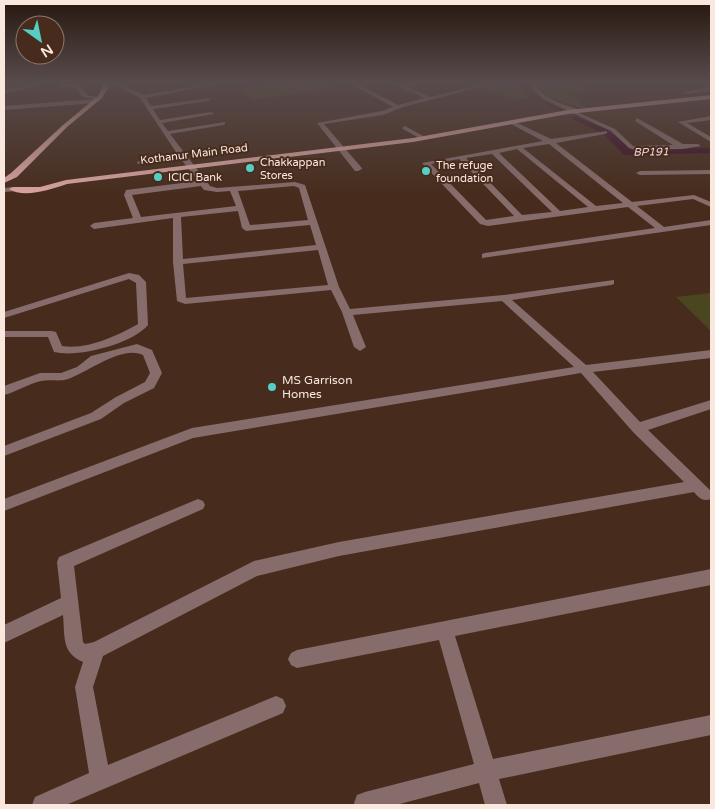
<svg xmlns="http://www.w3.org/2000/svg" width="715" height="809" font-family="'Varela Round',sans-serif">
	<style>
		.green { fill: #4a4720 }
		.water { fill: #3e1126 }
		.lines { fill: none; stroke-linecap: round; stroke-linejoin: round }
		.stream { stroke: #3e1126; stroke-width: 2 }
		.minor { fill: #866c6b; fill-rule: evenodd }
		.major { fill: #d9a4a0; fill-rule: evenodd }
		.poi-dot { fill: #56cec4; stroke: #472c1d; stroke-width: 2 }
		.labels { text-anchor: middle; dominant-baseline: central; stroke-width: 4; stroke-linejoin: round; paint-order: stroke }
		.far-water-label { font-size: 11px; font-style: italic; fill: #f4d1dd; stroke: #472c1d }
		.far-street-label { font-size: 11px; fill: #fae8de; stroke: #472c1d }
		.far-poi-label { font-size: 11px; fill: #fae8de; stroke: #472c1d; text-anchor: start }
		.poi-label { font-size: 12px; fill: #fae8de; stroke: #472c1d; text-anchor: start }
	</style>
	<rect width="100%" height="100%" fill="#472c1d"/>
	<!-- green -->
	<path class="green" d="M 285,82 L 323,82 L 333,88 L 253,100 L 239,89 Z
		M 509,82 L 518,82 L 528,97 L 519,100 L 482,89 Z
		M 537,82 L 571,82 L 591,90 L 571,93 L 585,107 L 581,108 L 548,96 Z
		M 711,293 L 711,331 L 676,297 Z"/>
	<!-- water -->
	<path class="water" d="M 579,118 L 608,130 L 630,148 L 640,150 L 711,148 L 711,153 L 624,155 L 604,134 L 573,119 Z"/>
	<g class="lines">
		<!-- stream -->
		<path class="stream" d="M 546,103 L 561,110
			M 573,117 L 582,121"/>
		<!-- minor -->
		<path class="minor" d="M 38,82 L 45,82 L 23,90 L 4,93 L 4,89 L 20,87 Z
			M 58,82 L 63,82 L 65,84 L 78,84 L 87,95 L 101,98 L 96,103 L 4,110 L 4,106 L 95,99 L 83,97 L 75,87 L 62,87 Z
			M 103,82 L 122,84 L 143,95 L 220,82 L 229,82 L 146,98 L 151,106 L 211,98 L 209,101 L 153,109 L 160,120 L 211,112 L 214,114 L 162,123 L 168,131 L 225,122 L 225,124 L 223,125 L 170,134 L 210,186 L 217,188 L 295,182 L 305,185 L 339,287 L 350,309 L 504,295 L 614,280 L 614,284 L 611,285 L 512,300 L 586,365 L 711,350 L 711,358 L 593,372 L 640,422 L 711,400 L 711,409 L 648,430 L 711,491 L 711,499 C 703,502 699,498 694,492 L 339,556 L 257,576 L 103,656 L 93,687 L 108,765 L 276,696 L 283,699 L 286,706 L 283,713 L 66,805 L 32,805 L 35,797 L 89,773 L 75,687 L 83,662 C 61,653 65,636 63,615 L 4,643 L 4,625 L 61,598 L 57,562 L 59,557 L 198,499 L 203,501 L 205,505 L 203,509 L 74,566 L 83,642 L 85,644 L 94,642 L 254,561 L 339,542 L 684,482 L 633,432 L 581,373 L 193,438 L 4,511 L 4,499 L 192,428 L 574,367 L 502,301 L 353,315 L 366,347 L 360,351 L 354,347 L 342,312 L 331,290 L 185,304 L 177,301 L 173,262 L 173,218 L 94,229 L 90,226 L 94,223 L 133,218 L 124,195 L 126,190 L 198,181 L 180,158 L 138,164 L 137,162 L 141,160 L 178,155 L 140,98 L 118,86 ZM 201,186 L 204,190 L 217,192 L 230,191 L 236,206 L 141,217 L 132,195 ZM 294,186 L 299,188 L 308,220 L 250,225 L 238,191 ZM 238,211 L 242,228 L 246,231 L 310,225 L 316,245 L 183,259 L 181,217 ZM 318,250 L 328,285 L 186,298 L 183,264 Z
			M 149,82 L 168,82 L 165,84 Z
			M 348,82 L 354,82 L 398,105 L 424,98 L 390,82 L 402,84 L 426,82 L 407,87 L 430,97 L 492,82 L 500,82 L 403,107 L 383,115 L 324,124 L 361,167 L 362,169 L 358,171 L 355,171 L 317,123 L 382,111 L 393,107 Z
			M 530,82 L 534,82 C 543,100 563,104 580,110 L 579,113 L 615,129 L 633,146 L 673,145 L 635,121 L 637,118 L 683,144 L 698,144 L 701,146 L 682,149 L 635,150 L 629,148 L 611,131 L 543,99 L 533,89 Z
			M 711,87 L 711,91 L 686,94 L 683,92 Z
			M 711,116 L 711,120 L 687,123 L 711,137 L 711,142 L 678,122 Z
			M 511,120 L 551,139 L 607,131 L 607,133 L 605,134 L 556,143 L 632,202 L 694,195 L 711,202 L 711,207 L 693,199 L 637,206 L 664,227 L 711,220 L 711,225 L 482,258 L 482,254 L 485,253 L 655,228 L 628,207 L 488,226 L 480,224 L 422,163 L 543,141 L 509,123 L 509,121 ZM 549,144 L 623,203 L 596,206 L 523,148 ZM 517,149 L 588,207 L 560,211 L 499,153 ZM 492,154 L 552,212 L 522,215 L 466,158 ZM 459,159 L 514,216 L 486,220 L 431,164 Z
			M 405,126 L 425,137 L 426,138 L 421,139 L 403,129 L 402,128 Z
			M 711,170 L 711,174 L 640,175 L 636,173 L 640,171 Z
			M 13,187 L 17,189 L 16,191 L 4,192 L 4,188 Z
			M 129,273 L 139,275 L 146,282 L 148,325 C 132,344 78,358 54,352 L 48,337 L 4,337 L 4,331 L 52,331 L 56,332 L 62,346 C 87,350 117,336 138,324 L 136,283 L 129,279 L 4,318 L 4,312 Z
			M 137,344 L 152,350 L 162,373 L 154,388 L 124,403 L 101,419 L 4,456 L 4,446 L 91,413 L 116,397 L 145,382 L 150,373 L 143,355 C 121,345 89,372 68,379 C 59,382 50,379 41,381 C 28,384 16,392 4,395 L 4,386 L 40,373 L 61,373 L 77,367 L 91,356 Z
			M 711,569 L 711,585 L 455,636 L 493,759 L 711,715 L 711,735 L 499,779 L 507,805 L 485,805 L 479,783 L 396,805 L 355,805 L 354,803 L 357,795 L 365,792 L 474,764 L 439,640 L 297,668 L 291,665 L 288,659 L 291,653 L 297,650 Z"/>
		<!-- major -->
		<path class="major" d="M 102,82 L 107,82 L 109,86 L 102,98 L 67,127 L 17,177 L 4,183 L 4,178 L 11,173 L 63,125 L 98,96 L 103,86 Z
			M 711,95 L 711,99 L 568,114 L 413,142 L 67,184 C 51,189 24,199 9,189 L 13,187 L 40,187 L 66,180 L 413,138 L 568,110 Z"/>
	</g>
	<!-- sky -->
	<linearGradient id="sky" x2="0" y2="1"><stop stop-color="#271810"/><stop offset="0.42" stop-color="#584b4c"/><stop offset="1" stop-color="#584b4c" stop-opacity="0"/></linearGradient>
	<rect width="715" height="195" fill="url(#sky)"/>
	<!-- markers -->
	<g class="poi-dot">
		<circle cx="250" cy="168" r="5"/>
		<circle cx="426" cy="171" r="5"/>
		<circle cx="158" cy="177" r="5"/>
		<circle cx="272" cy="387" r="5"/>
	</g>
	<g class="labels">
		<!-- far-water labels -->
		<g class="far-water-label">
			<text transform="translate(651 152) rotate(-1)">BP191</text>
		</g>
		<!-- far-street labels -->
		<g class="far-street-label">
			<text transform="translate(194 154) rotate(-7)">Kothanur Main Road</text>
		</g>
		<!-- far-poi labels -->
		<g class="far-poi-label">
			<text x="260" y="162">Chakkappan<tspan x="260" dy="13">Stores</tspan></text>
			<text x="436" y="165">The refuge<tspan x="436" dy="13">foundation</tspan></text>
			<text x="168" y="177">ICICI Bank</text>
		</g>
		<!-- poi labels -->
		<g class="poi-label">
			<text x="282" y="380">MS Garrison<tspan x="282" dy="14">Homes</tspan></text>
		</g>
	</g>
	<!-- border -->
	<rect width="715" height="809" fill="none" stroke="#fae8de" stroke-width="10"/>
	<!-- north arrow -->
	<g transform="translate(40 40) rotate(147)"><circle r="24" fill="#472c1d" stroke="#8f776a"/>
	<path d="M0-4L9 19L0 12L-9 19Z" fill="#56cec4"/>
	<text y="-8" font-size="14" font-weight="bold" text-anchor="middle" fill="#fae8de">N</text>
	</g>
</svg>
